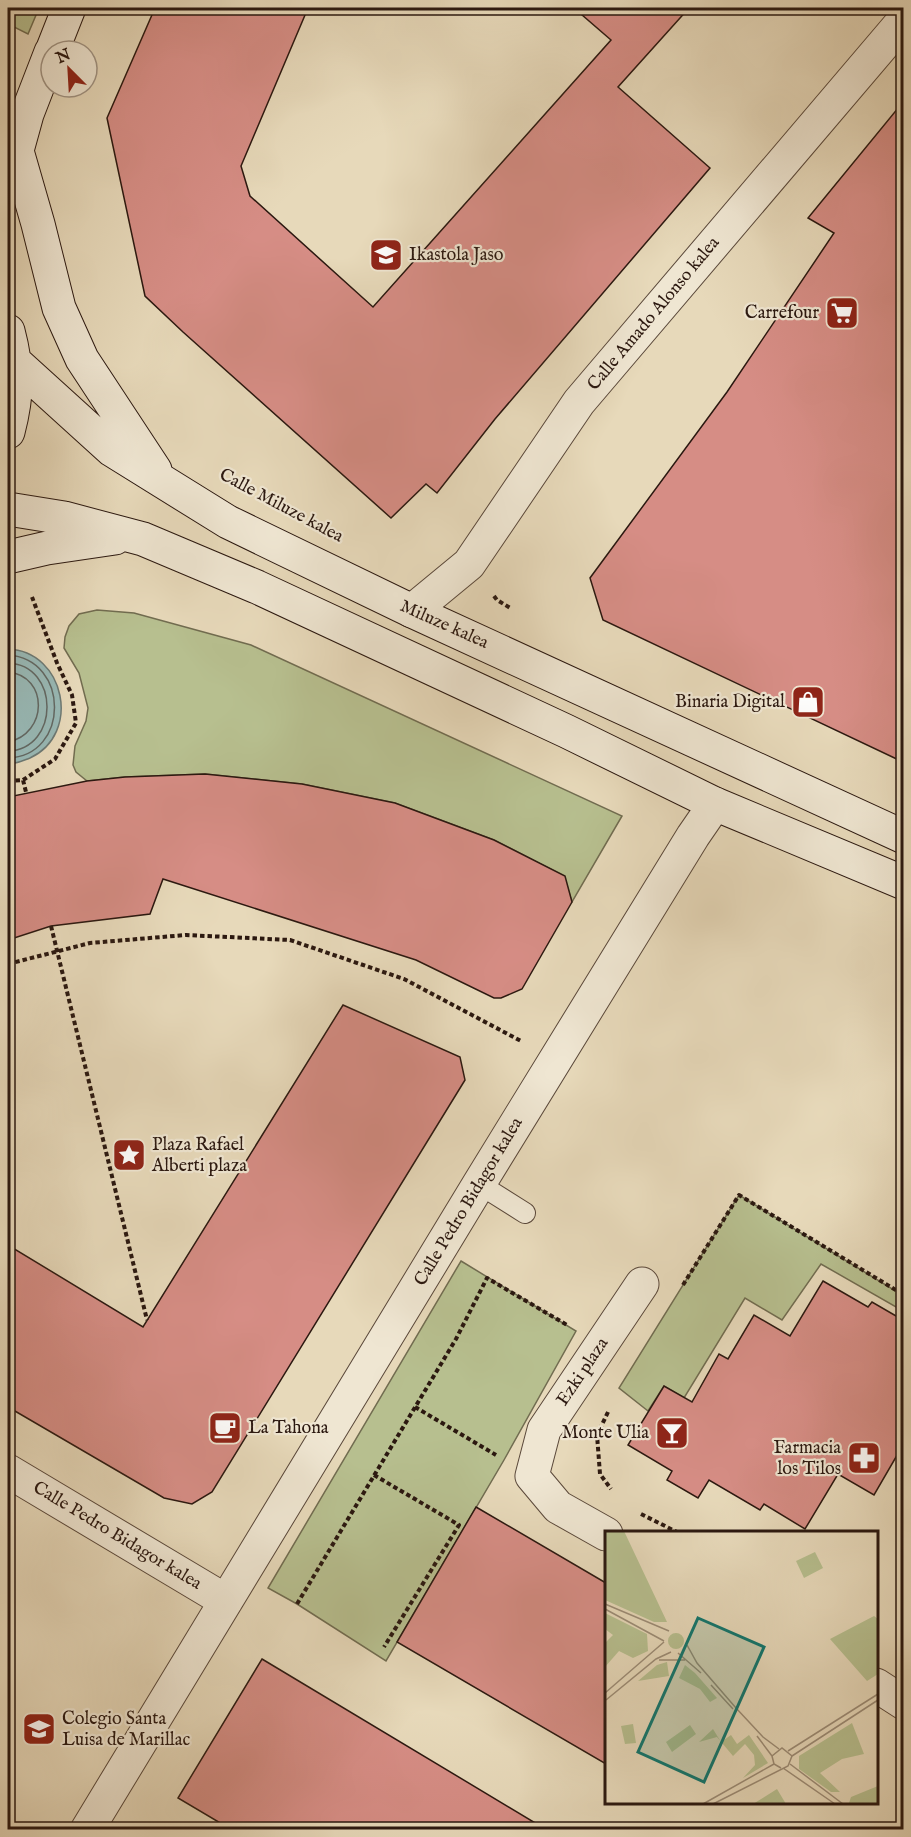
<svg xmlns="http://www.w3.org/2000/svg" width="911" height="1837" font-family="'IM FELL English',serif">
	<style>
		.green { fill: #b7bf8f; stroke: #716c50; stroke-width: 1.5 }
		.water { fill: #98b9b6; stroke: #6c7974; stroke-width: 1.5 }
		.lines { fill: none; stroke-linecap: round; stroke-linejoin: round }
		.shore { stroke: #626863; stroke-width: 1.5 }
		.building { fill: #d68d85; stroke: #2b1810; stroke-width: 1.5 }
		.lane-casing { stroke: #5a483a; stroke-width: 22 }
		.street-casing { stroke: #5a483a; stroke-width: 35 }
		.secondary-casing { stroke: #2b1810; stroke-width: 35 }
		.path { stroke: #2b1810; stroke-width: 4; stroke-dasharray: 4.5 3; stroke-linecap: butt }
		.lane { stroke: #efe6d2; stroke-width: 20 }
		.street { stroke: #efe6d2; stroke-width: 33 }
		.secondary { stroke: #efe6d2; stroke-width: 33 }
		.labels { text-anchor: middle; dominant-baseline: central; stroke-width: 4.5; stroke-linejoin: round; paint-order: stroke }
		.poi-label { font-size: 18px; fill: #2b1810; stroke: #efe6d2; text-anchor: start }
		.street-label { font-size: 18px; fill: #2b1810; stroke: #efe6d2 }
		.inset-road { fill: none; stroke: #9c8c76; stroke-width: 1.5 }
		.view { fill: #0f766e; fill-opacity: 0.15; stroke: #0f766e; stroke-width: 3 }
		.inset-edge { fill: none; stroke: #2b1810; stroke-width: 3 }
	</style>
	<rect width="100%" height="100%" fill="#e7d9ba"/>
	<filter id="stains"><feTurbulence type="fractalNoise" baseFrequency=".00333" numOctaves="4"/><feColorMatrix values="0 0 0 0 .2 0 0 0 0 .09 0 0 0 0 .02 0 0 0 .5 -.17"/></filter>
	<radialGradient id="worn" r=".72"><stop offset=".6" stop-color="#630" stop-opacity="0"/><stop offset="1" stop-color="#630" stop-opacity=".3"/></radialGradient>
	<!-- green -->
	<path class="green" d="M 15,8 L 39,8 L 28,34 L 8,24 Z
		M 97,610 L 134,613 L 251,645 L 622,816 L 572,902 L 564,876 L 494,840 L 395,803 L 302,784 L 205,774 L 125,777 L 87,781 L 76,772 L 73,765 L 75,746 L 86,721 L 88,708 L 79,673 L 64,648 L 65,637 L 69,626 L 79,614 Z
		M 739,1195 L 902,1295 L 903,1293 L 903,1311 L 821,1264 L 782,1320 L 745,1298 L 684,1398 L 664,1386 L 648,1411 L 619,1388 Z
		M 461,1261 L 576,1331 L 504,1460 L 386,1661 L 297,1604 L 268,1588 Z"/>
	<!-- water -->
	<path class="water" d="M 8,649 C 65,651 82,734 30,758 C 22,761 16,764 8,764 Z"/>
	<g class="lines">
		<!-- shore -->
		<path class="shore" d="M 8,655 C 70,659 70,756 8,758
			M 8,663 C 60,665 60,749 8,751
			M 8,672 C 49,676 48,734 8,742"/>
	</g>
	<!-- building -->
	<path class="building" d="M 155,8 L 308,8 L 241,166 L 250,196 L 373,307 L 611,40 L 574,8 L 689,8 L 618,87 L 710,168 L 495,419 L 437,493 L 426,484 L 391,518 L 183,332 L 145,296 L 107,118 Z
		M 903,102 L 903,762 L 603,620 L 590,578 L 727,392 L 834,233 L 808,218 Z
		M 205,774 L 302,784 L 395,803 L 494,840 L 565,876 L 572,902 L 522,989 L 501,998 L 494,998 L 416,960 L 163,879 L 150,914 L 51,926 L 8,940 L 8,797 L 87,781 L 125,777 Z
		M 343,1005 L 460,1057 L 465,1080 L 212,1492 L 192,1504 L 164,1498 L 8,1407 L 8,1245 L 143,1327 Z
		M 823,1281 L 868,1307 L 872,1302 L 903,1320 L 903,1445 L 874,1495 L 838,1474 L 805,1529 L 764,1504 L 760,1510 L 709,1480 L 698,1498 L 667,1480 L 672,1471 L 628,1445 L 664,1386 L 692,1402 L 719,1354 L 728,1359 L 754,1315 L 790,1336 Z
		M 476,1507 L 606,1583 L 606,1764 L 397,1642 Z
		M 262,1659 L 547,1830 L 232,1830 L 178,1798 Z"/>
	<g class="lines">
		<defs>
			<path id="lane" d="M 479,1184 L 525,1213"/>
			<path id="street" d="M 412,611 L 469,564 L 579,402 L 904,20
				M 8,1471 L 226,1601
				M 606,1534 L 558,1507 L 532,1476 L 544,1430 L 642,1284
				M 876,1685 L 904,1703
				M 87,1830 L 479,1184 L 693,836 L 715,804"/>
			<path id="secondary" d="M 52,51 L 69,8
				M 17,151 L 38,224 L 59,308 L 82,359 L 155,470
				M 11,172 L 27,114 L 51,52
				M 8,331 C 18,369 18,393 8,432
				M 15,362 L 112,450 L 228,522 L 412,611 L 904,837
				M 8,509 L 64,518 L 143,539 L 257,587 L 566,731 L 715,804 L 904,883
				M 8,557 L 47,548 L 115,538"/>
		</defs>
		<!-- lane casing -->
		<use href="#lane" class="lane-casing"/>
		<!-- street casing -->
		<use href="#street" class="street-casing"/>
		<!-- secondary casing -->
		<use href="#secondary" class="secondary-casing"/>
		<!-- path -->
		<path class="path" d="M 494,596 L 497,600 L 512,609
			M 23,780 L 26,792
			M 8,781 L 23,780 L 55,759 L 76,723 L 72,695 L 57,663 L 32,597
			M 51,926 L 147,1320
			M 8,964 L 90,943 L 186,935 L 290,940 L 404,979 L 521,1041
			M 683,1285 L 739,1195 L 904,1295
			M 415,1407 L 496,1455
			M 608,1412 L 597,1435 L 600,1474 L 611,1489
			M 374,1475 L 459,1525 L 384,1647
			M 641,1514 L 677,1532
			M 297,1604 L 456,1339 L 487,1278 L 567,1325"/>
		<!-- lane -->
		<use href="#lane" class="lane"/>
		<!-- street -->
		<use href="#street" class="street"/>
		<!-- secondary -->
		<use href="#secondary" class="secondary"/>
	</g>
	<!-- icons -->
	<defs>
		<symbol id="school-square" viewBox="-11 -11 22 22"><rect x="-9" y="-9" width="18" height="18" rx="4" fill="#8f2418" stroke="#efe6d2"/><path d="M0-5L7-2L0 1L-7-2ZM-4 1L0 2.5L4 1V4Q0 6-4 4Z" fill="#fff"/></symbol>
		<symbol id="supermarket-square" viewBox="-11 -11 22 22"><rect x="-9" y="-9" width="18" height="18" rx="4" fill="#8f2418" stroke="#efe6d2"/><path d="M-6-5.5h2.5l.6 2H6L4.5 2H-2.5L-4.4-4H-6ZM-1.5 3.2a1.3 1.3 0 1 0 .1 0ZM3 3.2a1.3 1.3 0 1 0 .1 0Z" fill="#fff"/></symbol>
		<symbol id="shop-square" viewBox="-11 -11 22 22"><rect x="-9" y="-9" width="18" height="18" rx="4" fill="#8f2418" stroke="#efe6d2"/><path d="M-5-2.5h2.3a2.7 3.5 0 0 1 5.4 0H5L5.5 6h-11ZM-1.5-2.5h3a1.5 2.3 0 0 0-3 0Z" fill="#fff"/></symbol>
		<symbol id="sight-square" viewBox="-11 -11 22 22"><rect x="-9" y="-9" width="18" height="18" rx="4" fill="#8f2418" stroke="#efe6d2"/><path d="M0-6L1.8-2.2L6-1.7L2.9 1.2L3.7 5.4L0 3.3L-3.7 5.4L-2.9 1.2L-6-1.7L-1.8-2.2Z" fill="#fff"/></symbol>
		<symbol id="cafe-square" viewBox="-11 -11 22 22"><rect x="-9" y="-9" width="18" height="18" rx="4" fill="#8f2418" stroke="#efe6d2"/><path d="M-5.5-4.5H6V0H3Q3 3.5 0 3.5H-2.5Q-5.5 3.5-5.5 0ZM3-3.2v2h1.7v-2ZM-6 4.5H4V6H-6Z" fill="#fff"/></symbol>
		<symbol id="bar-square" viewBox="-11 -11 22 22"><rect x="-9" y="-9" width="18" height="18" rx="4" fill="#8f2418" stroke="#efe6d2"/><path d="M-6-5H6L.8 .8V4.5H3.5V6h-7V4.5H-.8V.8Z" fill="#fff"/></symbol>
		<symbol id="pharmacy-square" viewBox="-11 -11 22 22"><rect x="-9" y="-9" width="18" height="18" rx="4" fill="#8f2418" stroke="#efe6d2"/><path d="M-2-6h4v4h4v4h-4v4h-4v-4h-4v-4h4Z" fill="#fff"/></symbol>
	</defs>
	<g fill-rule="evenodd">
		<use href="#school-square" x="367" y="236" width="38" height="38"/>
		<use href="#supermarket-square" x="823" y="294" width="38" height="38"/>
		<use href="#shop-square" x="789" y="683" width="38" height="38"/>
		<use href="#sight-square" x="110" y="1136" width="38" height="38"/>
		<use href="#cafe-square" x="206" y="1409" width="38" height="38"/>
		<use href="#bar-square" x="653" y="1414" width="38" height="38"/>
		<use href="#pharmacy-square" x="845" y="1439" width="38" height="38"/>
		<use href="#school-square" x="20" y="1710" width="38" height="38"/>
	</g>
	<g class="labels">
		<!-- poi labels -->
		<g class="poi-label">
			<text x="409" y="255">Ikastola Jaso</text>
			<text x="819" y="313" text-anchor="end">Carrefour</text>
			<text x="785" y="702" text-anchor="end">Binaria Digital</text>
			<text x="152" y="1145">Plaza Rafael<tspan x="152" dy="21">Alberti plaza</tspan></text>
			<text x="248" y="1428">La Tahona</text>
			<text x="649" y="1433" text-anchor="end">Monte Ulia</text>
			<text x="841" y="1448" text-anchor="end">Farmacia<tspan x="841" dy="21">los Tilos</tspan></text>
			<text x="62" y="1719">Colegio Santa<tspan x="62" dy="21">Luisa de Marillac</tspan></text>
		</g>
		<!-- street labels -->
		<g class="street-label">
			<text transform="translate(654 314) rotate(-50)">Calle Amado Alonso kalea</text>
			<text transform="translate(281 506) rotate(28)">Calle Miluze kalea</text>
			<text transform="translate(444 625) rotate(24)">Miluze kalea</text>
			<text transform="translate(469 1202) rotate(-59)">Calle Pedro Bidagor kalea</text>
			<text transform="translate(583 1372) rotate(-56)">Ezki plaza</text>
			<text transform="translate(117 1536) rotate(31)">Calle Pedro Bidagor kalea</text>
		</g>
	</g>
	<!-- overview -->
	<g transform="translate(605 1531)">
		<rect width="273" height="273" fill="#e7d9ba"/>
		<path d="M 0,0 L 19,0 L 62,91 L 49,91 L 0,69 ZM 210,21 L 218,37 L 199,47 L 191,30 ZM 0,82 L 42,103 L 43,120 L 28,127 L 14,120 L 0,136 L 0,112 L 8,104 L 0,98 ZM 269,85 L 273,88 L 273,143 L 262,150 L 225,108 ZM63 110a8 8 0 1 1 16 0a8 8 0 1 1-16 0ZM 62,131 L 64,145 L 33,150 L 52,134 ZM 80,134 L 90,142 L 112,167 L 105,171 L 95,158 L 74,147 ZM 247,192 L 259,223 L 237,228 L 215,242 L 235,261 L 226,261 L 194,238 L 194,225 ZM 28,193 L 31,212 L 20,213 L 16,195 ZM 85,194 L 91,203 L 67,221 L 61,211 ZM 108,198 L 116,211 L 126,204 L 132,213 L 144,204 L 163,232 L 138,247 L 150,234 L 149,224 L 140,213 L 128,225 L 112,206 L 94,211 ZM 273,255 L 273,273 L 244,272 L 246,266 ZM 172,258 L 181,273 L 148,273 Z" fill="#b7bf8f"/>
		<path class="inset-road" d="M 0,73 L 64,100M 0,78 L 59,110M 82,114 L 92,132 L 131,177 L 158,206 L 174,218M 73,122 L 96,142M 54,129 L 80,129M 106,154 L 128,178M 0,162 L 59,111M 1,169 L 51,128 L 66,121M 152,205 L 167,225M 183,220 L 273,163M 187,225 L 273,169M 185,233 L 238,273M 178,237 L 230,273M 98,273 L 169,233M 108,273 L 183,235 L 187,225 L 177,217 L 167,225 L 169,233 L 176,237"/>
		<path class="view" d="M 93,87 L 159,116 L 99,251 L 33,221 Z"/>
		<rect width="273" height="273" class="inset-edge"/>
	</g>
	<!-- margin -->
	<rect width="911" height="1837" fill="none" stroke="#e7d9ba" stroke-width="30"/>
	<rect x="9" y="9" width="893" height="1819" fill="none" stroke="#2b1810" stroke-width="3"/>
	<rect x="15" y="15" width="881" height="1807" fill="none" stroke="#2b1810" stroke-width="1.5"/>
	<!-- north arrow -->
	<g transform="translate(69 69) rotate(336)"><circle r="28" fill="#efe6d2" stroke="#a19484" stroke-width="1.5"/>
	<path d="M0-4.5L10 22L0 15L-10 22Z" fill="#8f2418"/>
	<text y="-9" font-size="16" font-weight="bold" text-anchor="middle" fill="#2b1810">N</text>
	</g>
	<rect width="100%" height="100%" filter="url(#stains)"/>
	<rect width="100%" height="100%" fill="url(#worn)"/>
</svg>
